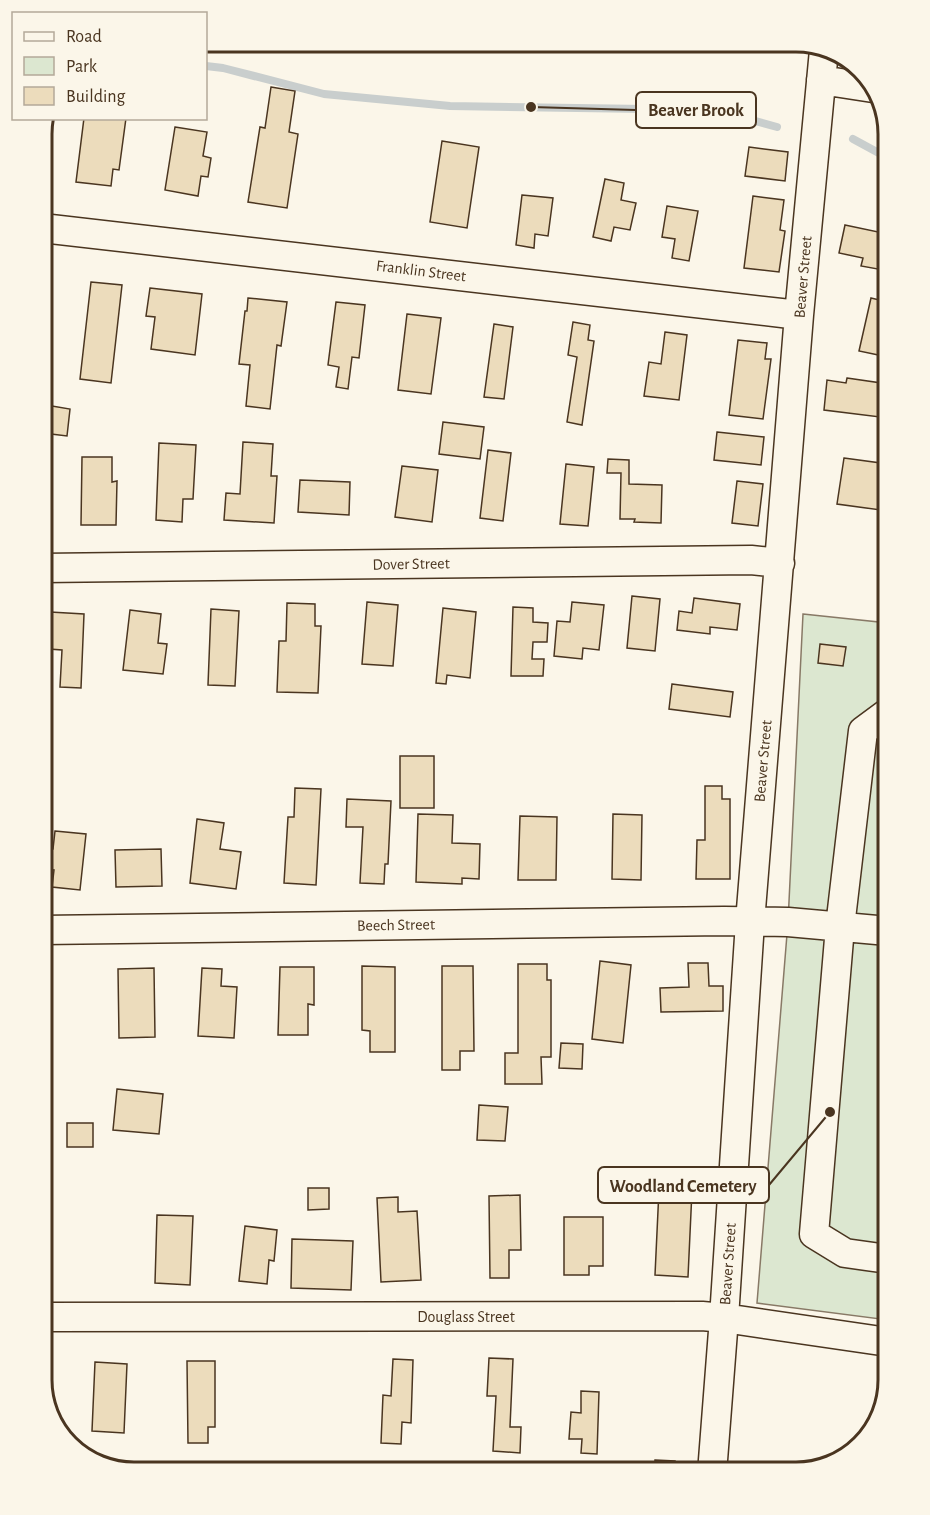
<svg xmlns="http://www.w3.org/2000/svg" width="930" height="1515" font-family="'Alegreya Sans',sans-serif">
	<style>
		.green { fill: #dce7d0; stroke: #887966; stroke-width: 1.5 }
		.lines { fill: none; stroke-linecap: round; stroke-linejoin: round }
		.stream { stroke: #c9cecd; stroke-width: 8 }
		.building { fill: #ecdcbc; stroke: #4a3520; stroke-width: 1.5 }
		.minor-casing { stroke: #4a3520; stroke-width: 31 }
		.minor { stroke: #fbf6e9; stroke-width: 28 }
		.labels { text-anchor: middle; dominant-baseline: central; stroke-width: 4.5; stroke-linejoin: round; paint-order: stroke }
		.street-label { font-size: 16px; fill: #4a3520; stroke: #fbf6e9 }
		.rim { fill: none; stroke: #4a3520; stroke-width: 3 }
		.leader { fill: none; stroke: #4a3520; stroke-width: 2 }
		.callout-dot { fill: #4a3520; stroke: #fbf6e9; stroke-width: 2 }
		.callout { fill: #fbf6e9; stroke: #4a3520; stroke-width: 2 }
		.callout-label { font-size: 18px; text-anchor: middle; font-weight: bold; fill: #4a3520 }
	</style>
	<rect width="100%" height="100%" fill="#fbf6e9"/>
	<!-- green -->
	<path class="green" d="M 803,614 L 888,623 L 888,1320 L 757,1303 L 788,922 Z"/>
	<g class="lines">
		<!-- stream -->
		<path class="stream" d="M 206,66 L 223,68 L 324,94 L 450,106 L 715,110 L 777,127
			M 853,139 L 888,158"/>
	</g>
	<!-- building -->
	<path class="building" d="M 271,87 L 295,91 L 289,132 L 298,134 L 287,208 L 248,202 L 260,127 L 265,128 Z
		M 84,118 L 126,118 L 119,170 L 113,169 L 111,186 L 76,182 Z
		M 175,127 L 207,132 L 203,156 L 211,158 L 208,177 L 201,176 L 198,196 L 165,190 Z
		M 442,141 L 479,147 L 467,228 L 430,222 Z
		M 749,147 L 788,152 L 785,181 L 745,176 Z
		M 605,179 L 624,183 L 621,200 L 636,203 L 630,230 L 614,227 L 611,241 L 593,237 Z
		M 522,195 L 553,198 L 548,236 L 535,234 L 534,248 L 516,245 Z
		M 753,196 L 784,200 L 780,230 L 785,231 L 779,272 L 744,268 Z
		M 667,206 L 698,211 L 689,261 L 672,258 L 675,239 L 662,237 Z
		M 845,225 L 888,234 L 888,255 L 886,254 L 883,270 L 861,266 L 863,258 L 839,253 Z
		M 42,276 L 45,277 L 42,302 Z
		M 91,282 L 122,285 L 111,383 L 80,379 Z
		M 150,288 L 202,294 L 195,355 L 151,349 L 155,317 L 146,316 Z
		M 248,298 L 287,302 L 281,346 L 277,345 L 270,409 L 246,406 L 250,365 L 239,364 L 245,311 L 247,311 Z
		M 871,298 L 888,302 L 888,357 L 859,351 Z
		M 336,302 L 365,305 L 359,358 L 352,357 L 348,389 L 336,387 L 339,367 L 328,365 Z
		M 407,314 L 441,318 L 431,394 L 398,390 Z
		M 573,322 L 590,325 L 588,340 L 594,341 L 582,425 L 567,422 L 577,357 L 568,355 Z
		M 494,324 L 513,327 L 504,399 L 484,397 Z
		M 665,332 L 687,335 L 679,400 L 644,396 L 649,362 L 661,364 Z
		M 738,340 L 767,343 L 765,359 L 771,359 L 763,419 L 729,415 Z
		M 847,378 L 888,384 L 888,418 L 824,410 L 827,380 L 846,383 Z
		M 46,405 L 70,409 L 67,436 L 43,433 Z
		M 443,422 L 484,427 L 480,459 L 439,454 Z
		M 717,432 L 764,437 L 761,465 L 714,460 Z
		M 243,442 L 273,444 L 271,476 L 277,476 L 274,523 L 224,520 L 226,493 L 240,494 Z
		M 159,443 L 196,445 L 193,499 L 183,499 L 182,522 L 156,520 Z
		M 488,450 L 511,453 L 503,521 L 480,518 Z
		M 82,457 L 112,457 L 112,482 L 117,481 L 116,525 L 81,525 Z
		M 844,458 L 888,464 L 888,511 L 837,504 Z
		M 608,459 L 629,460 L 629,484 L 662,485 L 661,523 L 634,522 L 635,519 L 620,519 L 621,473 L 607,473 Z
		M 566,464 L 594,467 L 588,526 L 560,524 Z
		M 402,466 L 438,470 L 432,522 L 395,517 Z
		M 300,480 L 350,482 L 349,515 L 298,512 Z
		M 737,481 L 763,484 L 758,526 L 732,523 Z
		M 632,596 L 660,599 L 655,651 L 627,648 Z
		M 694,598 L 740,604 L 737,630 L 710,627 L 710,634 L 677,630 L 679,611 L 692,613 Z
		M 367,602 L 398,605 L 393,666 L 362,664 Z
		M 572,602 L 604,605 L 599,650 L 583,648 L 582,659 L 554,656 L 557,621 L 570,622 Z
		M 287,603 L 315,604 L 315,626 L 321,626 L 318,693 L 277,692 L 279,641 L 286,641 Z
		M 513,607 L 533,608 L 533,622 L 548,623 L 547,642 L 533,642 L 532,659 L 544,659 L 543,676 L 511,676 Z
		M 443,608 L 476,612 L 470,678 L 447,675 L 446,684 L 436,683 Z
		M 211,609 L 239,611 L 235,686 L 208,685 Z
		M 130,610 L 161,614 L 158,643 L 167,644 L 163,674 L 123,670 Z
		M 50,612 L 84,614 L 81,688 L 60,687 L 62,650 L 49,649 Z
		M 820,644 L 846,647 L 843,666 L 818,663 Z
		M 42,664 L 47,664 L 48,693 L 42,693 Z
		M 672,684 L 733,692 L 730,717 L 669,709 Z
		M 400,756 L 434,756 L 434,808 L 400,808 Z
		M 705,786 L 722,786 L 722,799 L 730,799 L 730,879 L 696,879 L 697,840 L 705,840 Z
		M 295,788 L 321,789 L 316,885 L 284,883 L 288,817 L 294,817 Z
		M 347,799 L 391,801 L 388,864 L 385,864 L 384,884 L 360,883 L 363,827 L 346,827 Z
		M 418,814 L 453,815 L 452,843 L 480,844 L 479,879 L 462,878 L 462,884 L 416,882 Z
		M 613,814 L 642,815 L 641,880 L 612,879 Z
		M 520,816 L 557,817 L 556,880 L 518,880 Z
		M 197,819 L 224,823 L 220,849 L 241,852 L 236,889 L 190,883 Z
		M 55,831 L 86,834 L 80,890 L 52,887 L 54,870 L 42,869 L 44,848 L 53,849 Z
		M 161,849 L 162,886 L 116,887 L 115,850 Z
		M 600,961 L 631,965 L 623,1043 L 592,1039 Z
		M 688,963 L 708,963 L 709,986 L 723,986 L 723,1011 L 661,1012 L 660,988 L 689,987 Z
		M 518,964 L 547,964 L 547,980 L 551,980 L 551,1057 L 541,1057 L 542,1084 L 505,1084 L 505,1053 L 518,1053 Z
		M 362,966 L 395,967 L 395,1052 L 370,1052 L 370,1031 L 362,1030 Z
		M 442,966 L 473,966 L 474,1051 L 460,1051 L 460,1070 L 442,1070 Z
		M 280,967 L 314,967 L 314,1005 L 308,1004 L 308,1035 L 278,1035 Z
		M 154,968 L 155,1037 L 119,1038 L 118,969 Z
		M 202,968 L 222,969 L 221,986 L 237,987 L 234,1038 L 198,1036 Z
		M 561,1043 L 583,1044 L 582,1069 L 559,1068 Z
		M 117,1089 L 163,1094 L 159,1134 L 113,1130 Z
		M 479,1105 L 508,1107 L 505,1141 L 477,1140 Z
		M 67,1123 L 93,1123 L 93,1147 L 67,1147 Z
		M 660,1168 L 693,1169 L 688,1277 L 655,1275 Z
		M 308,1188 L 329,1188 L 329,1209 L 308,1210 Z
		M 520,1195 L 521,1250 L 509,1250 L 509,1278 L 490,1278 L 489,1196 Z
		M 398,1197 L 398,1212 L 417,1211 L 421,1280 L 381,1282 L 377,1198 Z
		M 157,1215 L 193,1216 L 190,1285 L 155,1283 Z
		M 564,1217 L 603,1217 L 603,1266 L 589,1266 L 589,1275 L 564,1275 Z
		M 245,1226 L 277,1230 L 274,1261 L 269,1260 L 267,1284 L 239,1281 Z
		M 292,1239 L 353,1241 L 351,1290 L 291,1288 Z
		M 489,1358 L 513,1359 L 510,1427 L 521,1427 L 520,1453 L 493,1451 L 496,1396 L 487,1396 Z
		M 393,1359 L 413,1360 L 411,1423 L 402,1422 L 401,1444 L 381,1443 L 383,1395 L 391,1396 Z
		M 187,1361 L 215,1361 L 215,1427 L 208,1427 L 208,1443 L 188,1443 Z
		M 95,1362 L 127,1364 L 124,1433 L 92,1431 Z
		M 581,1391 L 599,1392 L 597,1454 L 581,1453 L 582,1439 L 569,1439 L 571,1412 L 581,1413 Z
		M 82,1456 L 98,1456 L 98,1462 L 84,1458 Z
		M 655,1460 L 675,1461 L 674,1473 L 654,1473 Z"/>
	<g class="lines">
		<defs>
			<path id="minor" d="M 821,80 L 873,88
				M 42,228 L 799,315
				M 42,568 L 751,560 L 780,563
				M 42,930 L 724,921 L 788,922 L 888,931
				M 888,1259 L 845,1253 L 814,1234 L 840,927 L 863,731 L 886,714 L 888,714
				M 42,1317 L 702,1316 L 724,1318 L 888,1342
				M 712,1473 L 724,1318 L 750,922 L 799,315 L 824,50"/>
		</defs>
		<!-- minor casing -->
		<use href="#minor" class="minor-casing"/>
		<!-- minor -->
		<use href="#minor" class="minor"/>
	</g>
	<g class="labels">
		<!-- street labels -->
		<g class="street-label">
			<text transform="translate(421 271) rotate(7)">Franklin Street</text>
			<text transform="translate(803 277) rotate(-85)">Beaver Street</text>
			<text transform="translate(411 564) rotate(-1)">Dover Street</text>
			<text transform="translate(763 761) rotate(-85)">Beaver Street</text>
			<text transform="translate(396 925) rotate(-1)">Beech Street</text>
			<text transform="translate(728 1264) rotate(-86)">Beaver Street</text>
			<text x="466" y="1317">Douglass Street</text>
		</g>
	</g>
	<!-- crop -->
	<path d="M0 0H930V1515H0ZM134 52H796A82 82 0 0 1 878 134V1380A82 82 0 0 1 796 1462H134A82 82 0 0 1 52 1380V134A82 82 0 0 1 134 52Z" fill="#fbf6e9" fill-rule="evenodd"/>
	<path class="rim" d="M134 52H796A82 82 0 0 1 878 134V1380A82 82 0 0 1 796 1462H134A82 82 0 0 1 52 1380V134A82 82 0 0 1 134 52Z"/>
	<!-- callouts -->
	<path class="leader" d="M531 107L636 110M830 1112L769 1185"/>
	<g class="callout-dot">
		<circle cx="531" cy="107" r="6"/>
		<circle cx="830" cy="1112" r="6"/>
	</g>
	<g class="callout">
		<rect x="636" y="92" width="120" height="36" rx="6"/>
		<rect x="598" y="1167" width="171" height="36" rx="6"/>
	</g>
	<g class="callout-label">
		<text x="696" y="116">Beaver Brook</text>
		<text x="683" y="1192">Woodland Cemetery</text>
	</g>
	<!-- legend -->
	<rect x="12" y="12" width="195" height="108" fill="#fbf6e9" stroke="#b4a999" stroke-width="1.5"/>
	<rect x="24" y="32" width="30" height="9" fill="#fbf6e9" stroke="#b4a999" stroke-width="1.5"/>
	<text x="66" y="42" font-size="18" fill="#4a3520">Road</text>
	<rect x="24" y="57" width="30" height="18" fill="#dce7d0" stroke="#b4a999" stroke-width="1.5"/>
	<text x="66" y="72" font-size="18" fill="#4a3520">Park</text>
	<rect x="24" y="87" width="30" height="18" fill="#ecdcbc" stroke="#b4a999" stroke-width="1.5"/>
	<text x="66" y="102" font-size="18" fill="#4a3520">Building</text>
</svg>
